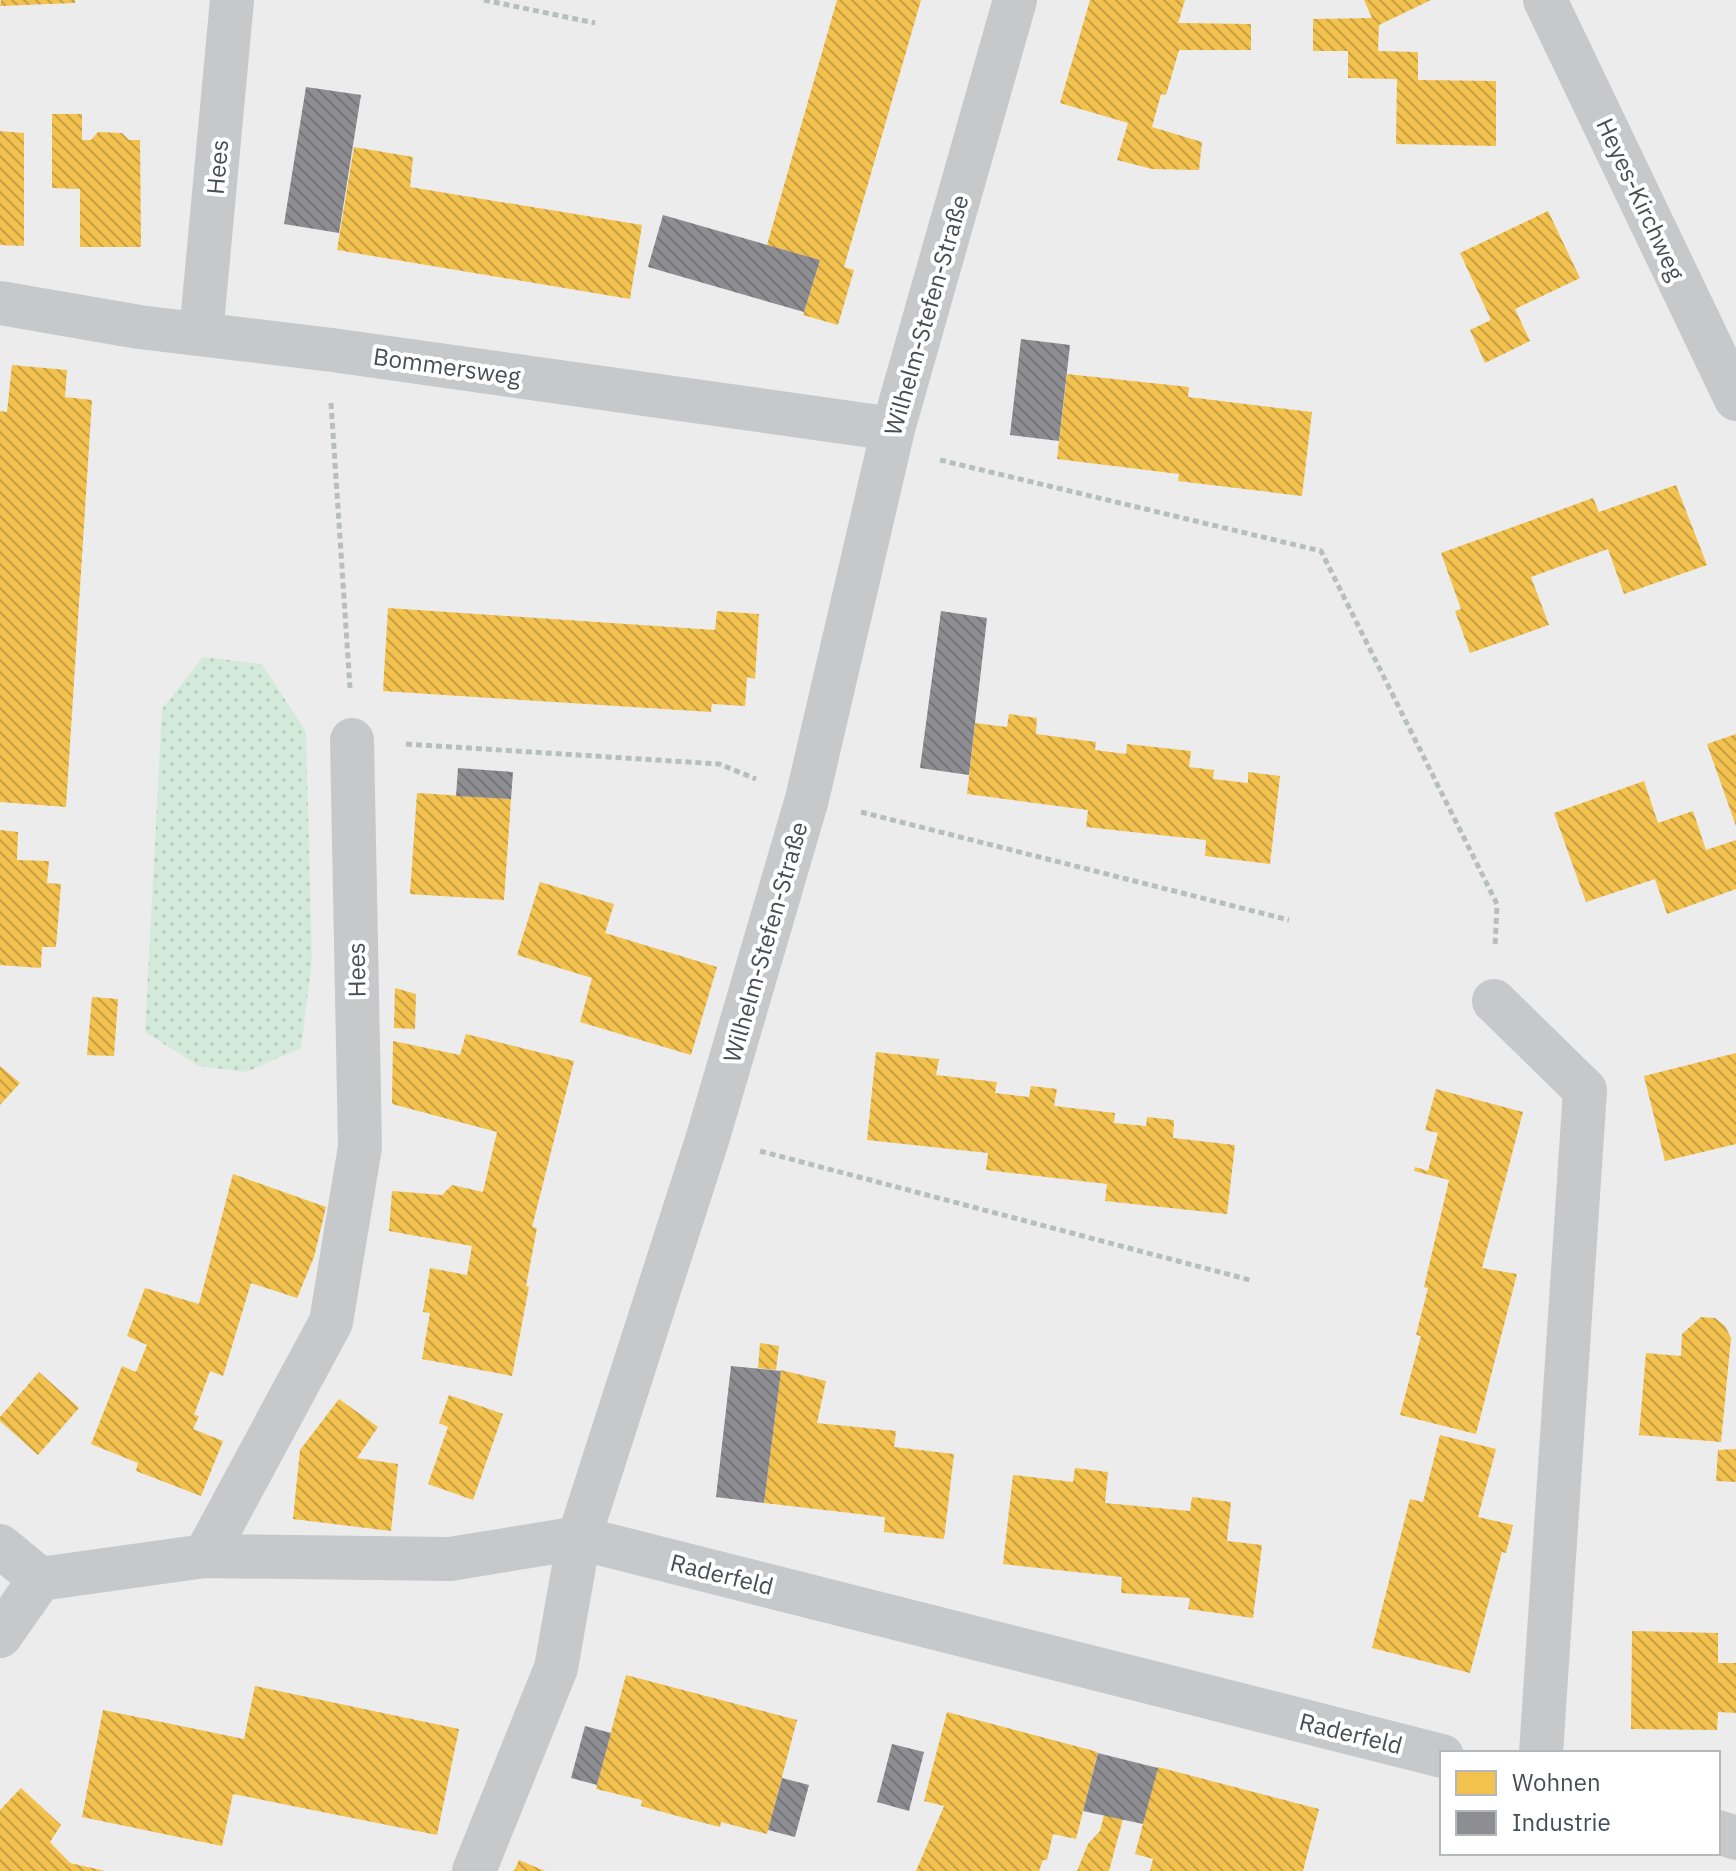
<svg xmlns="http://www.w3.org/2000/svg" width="1736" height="1871" font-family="'IBM Plex Sans',sans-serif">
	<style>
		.park { fill: url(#park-dots) }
		.homes { fill: url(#homes-back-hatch) }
		.industry { fill: url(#industry-back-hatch) }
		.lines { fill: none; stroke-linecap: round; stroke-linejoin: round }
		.path { stroke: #b6bfbc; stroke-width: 5; stroke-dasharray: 6 4; stroke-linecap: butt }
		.minor { stroke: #c7c8ca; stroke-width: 44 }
		.labels { text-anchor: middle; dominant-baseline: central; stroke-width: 8; stroke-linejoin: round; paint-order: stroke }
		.street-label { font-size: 24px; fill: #464e56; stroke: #fff }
	</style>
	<defs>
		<pattern id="park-dots" width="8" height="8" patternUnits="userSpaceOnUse" patternTransform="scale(2)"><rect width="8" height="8" fill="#d3eadb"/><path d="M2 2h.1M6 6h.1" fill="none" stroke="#b6cabe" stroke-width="1.8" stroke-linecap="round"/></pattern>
		<pattern id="homes-back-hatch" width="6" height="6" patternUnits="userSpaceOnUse" patternTransform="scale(2)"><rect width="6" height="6" fill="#f2c14e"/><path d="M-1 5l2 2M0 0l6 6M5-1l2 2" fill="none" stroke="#c69f44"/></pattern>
		<pattern id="industry-back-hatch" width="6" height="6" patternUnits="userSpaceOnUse" patternTransform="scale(2)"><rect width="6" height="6" fill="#8d8d92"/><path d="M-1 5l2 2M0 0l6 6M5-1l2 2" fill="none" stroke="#75757a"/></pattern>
	</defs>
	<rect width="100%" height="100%" fill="#edecec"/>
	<!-- park -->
	<path class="park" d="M 203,657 L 262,664 L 306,732 L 312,960 L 301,1048 L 246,1072 L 199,1066 L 145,1032 L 162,709 Z"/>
	<!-- homes -->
	<path class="homes" d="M 1,0 L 75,0 L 75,3 L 0,6 Z
		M 837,0 L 921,0 L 844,267 L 854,270 L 838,325 L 803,315 L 820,260 L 767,245 Z
		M 1090,0 L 1185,0 L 1178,23 L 1251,24 L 1251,50 L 1179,50 L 1166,95 L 1161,94 L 1152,127 L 1202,142 L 1199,170 L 1152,169 L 1117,160 L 1128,123 L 1060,103 Z
		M 1364,0 L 1431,0 L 1379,25 L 1378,51 L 1418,52 L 1418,80 L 1496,81 L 1496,146 L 1396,144 L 1397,79 L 1348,78 L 1348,51 L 1313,51 L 1313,19 L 1372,18 Z
		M 52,114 L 82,114 L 82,140 L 91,140 L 98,132 L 122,133 L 129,140 L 140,140 L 141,247 L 80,247 L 80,189 L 52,188 Z
		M 0,131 L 24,133 L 24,246 L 0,245 Z
		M 354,147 L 413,157 L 410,187 L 642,225 L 630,299 L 337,250 Z
		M 1548,211 L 1580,278 L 1515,309 L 1530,341 L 1485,363 L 1470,330 L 1491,320 L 1460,253 Z
		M 12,365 L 67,370 L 65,397 L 92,400 L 66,807 L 0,802 L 0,411 L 7,412 Z
		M 1067,374 L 1189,387 L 1188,397 L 1312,412 L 1302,496 L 1178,481 L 1179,474 L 1057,459 Z
		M 1676,485 L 1707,565 L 1624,594 L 1608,549 L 1531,577 L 1549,625 L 1470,653 L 1455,611 L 1461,609 L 1441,553 L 1593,498 L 1599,512 Z
		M 388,608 L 715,630 L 717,611 L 759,614 L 755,679 L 747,677 L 745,706 L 712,704 L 711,712 L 383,691 Z
		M 1009,714 L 1037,718 L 1036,734 L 1096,742 L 1095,750 L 1126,754 L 1127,744 L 1191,751 L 1189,767 L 1214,770 L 1213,779 L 1248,783 L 1248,772 L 1280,776 L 1270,864 L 1205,856 L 1206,840 L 1086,827 L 1088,810 L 967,794 L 975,723 L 1007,727 Z
		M 1736,734 L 1736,826 L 1707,744 Z
		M 1644,781 L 1658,823 L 1693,811 L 1706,850 L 1736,840 L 1736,889 L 1667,914 L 1655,879 L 1586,902 L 1554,813 Z
		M 417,793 L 511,799 L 504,900 L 410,894 Z
		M 0,830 L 18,832 L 17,860 L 49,861 L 47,883 L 61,884 L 56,947 L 42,947 L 41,968 L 0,965 Z
		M 540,882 L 614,904 L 605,933 L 717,967 L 691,1055 L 580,1022 L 592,978 L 517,955 Z
		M 395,988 L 416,994 L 415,1029 L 394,1028 Z
		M 92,997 L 118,999 L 114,1056 L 87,1055 Z
		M 466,1034 L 574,1061 L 532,1227 L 537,1228 L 526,1286 L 529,1287 L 512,1376 L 422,1359 L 430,1313 L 423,1312 L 430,1268 L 467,1275 L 472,1246 L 389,1231 L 392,1191 L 442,1195 L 452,1185 L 483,1192 L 497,1132 L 392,1104 L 393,1041 L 460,1055 Z
		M 876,1052 L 939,1059 L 936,1075 L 997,1082 L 995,1093 L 1029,1097 L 1031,1086 L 1057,1089 L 1054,1106 L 1115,1113 L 1114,1123 L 1146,1126 L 1147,1117 L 1174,1120 L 1173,1138 L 1235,1145 L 1227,1214 L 1105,1201 L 1107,1184 L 986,1170 L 988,1153 L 867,1140 Z
		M 1736,1053 L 1736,1144 L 1665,1161 L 1644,1076 Z
		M 0,1066 L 20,1083 L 0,1105 Z
		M 1436,1089 L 1523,1112 L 1482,1268 L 1517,1274 L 1476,1434 L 1400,1415 L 1421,1336 L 1416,1335 L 1428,1288 L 1424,1287 L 1449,1180 L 1414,1171 L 1415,1167 L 1428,1171 L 1438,1133 L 1425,1130 Z
		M 233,1174 L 326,1207 L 314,1257 L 297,1298 L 251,1283 L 223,1376 L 210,1371 L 194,1415 L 199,1416 L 193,1429 L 223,1441 L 201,1496 L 136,1471 L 138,1463 L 91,1444 L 122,1366 L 136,1372 L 147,1345 L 127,1336 L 145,1288 L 199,1304 Z
		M 1701,1317 L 1715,1318 L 1725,1326 L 1731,1338 L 1721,1442 L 1639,1435 L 1646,1353 L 1681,1356 L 1682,1334 Z
		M 760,1343 L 779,1346 L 776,1370 L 758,1368 Z
		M 781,1370 L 826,1381 L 817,1423 L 896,1431 L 894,1447 L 954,1454 L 944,1539 L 884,1532 L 885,1517 L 764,1503 Z
		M 39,1372 L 79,1408 L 38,1455 L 0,1421 L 0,1417 Z
		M 449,1395 L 503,1414 L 473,1500 L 428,1484 L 448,1427 L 439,1423 Z
		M 339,1399 L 378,1427 L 357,1458 L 398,1464 L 391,1531 L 293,1519 L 300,1450 Z
		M 1440,1435 L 1496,1449 L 1478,1517 L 1513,1525 L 1506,1553 L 1502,1552 L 1470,1673 L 1372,1648 L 1410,1499 L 1423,1502 Z
		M 1736,1449 L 1736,1482 L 1716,1481 L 1718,1450 Z
		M 1075,1468 L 1108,1472 L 1105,1503 L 1190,1511 L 1192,1497 L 1231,1502 L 1227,1541 L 1262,1545 L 1253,1618 L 1188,1609 L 1190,1598 L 1121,1593 L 1122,1577 L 1003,1564 L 1013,1475 L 1073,1482 Z
		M 1632,1631 L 1718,1633 L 1718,1663 L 1736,1663 L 1736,1713 L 1718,1712 L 1717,1730 L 1631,1729 Z
		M 626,1675 L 797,1720 L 767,1834 L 721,1822 L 720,1827 L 681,1817 L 641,1806 L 642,1800 L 596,1789 Z
		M 255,1686 L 459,1729 L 437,1835 L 233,1794 L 222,1846 L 82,1817 L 103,1710 L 244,1739 Z
		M 947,1712 L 1098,1752 L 1076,1839 L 1053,1834 L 1047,1860 L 1043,1860 L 1039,1871 L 916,1871 L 944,1806 L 924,1801 Z
		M 1158,1767 L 1319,1809 L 1303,1871 L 1150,1871 L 1153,1859 L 1135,1854 Z
		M 21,1788 L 61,1825 L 50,1842 L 70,1863 L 105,1871 L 0,1871 L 0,1810 Z
		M 1104,1815 L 1123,1819 L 1109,1871 L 1077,1871 L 1088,1844 L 1100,1831 Z
		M 519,1860 L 545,1871 L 514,1871 Z"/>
	<!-- industry -->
	<path class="industry" d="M 306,87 L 361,95 L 339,233 L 284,224 Z
		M 663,215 L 820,260 L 804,312 L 648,267 Z
		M 1021,339 L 1070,345 L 1059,441 L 1010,435 Z
		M 941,611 L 987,618 L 969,775 L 920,768 Z
		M 458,768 L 513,772 L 511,799 L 456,796 Z
		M 731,1366 L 781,1371 L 764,1503 L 716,1497 Z
		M 585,1726 L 611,1733 L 597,1785 L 571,1778 Z
		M 892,1744 L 924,1752 L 909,1811 L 877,1802 Z
		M 1098,1753 L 1158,1768 L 1143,1824 L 1083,1811 Z
		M 782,1778 L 809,1785 L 795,1837 L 768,1830 Z"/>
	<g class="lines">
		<!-- path -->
		<path class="path" d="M 484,0 L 595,23
			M 331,403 L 350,688
			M 940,460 L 1321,551 L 1497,904 L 1495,948
			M 406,744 L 719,764 L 756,779
			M 861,812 L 1289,920
			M 760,1151 L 1250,1280"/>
		<!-- minor -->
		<path class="minor" d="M 1545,0 L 1736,399
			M 0,303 L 139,327 L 332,350 L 893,429
			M 201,334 L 232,0
			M 1494,1001 L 1585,1090 L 1541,1753
			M 0,1546 L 40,1579 L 205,1556 L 450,1559 L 579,1538 L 1442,1756
			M 205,1556 L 331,1322 L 360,1147 L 352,740
			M 0,1636 L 40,1579
			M 1718,1832 L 1736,1838
			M 474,1871 L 556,1668 L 579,1538 L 708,1137 L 807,799 L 893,429 L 1015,0"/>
	</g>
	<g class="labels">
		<!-- street labels -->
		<g class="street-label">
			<text transform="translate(217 167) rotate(-85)">Hees</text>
			<text transform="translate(1641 199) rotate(65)">Heyes-Kirchweg</text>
			<text transform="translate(926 315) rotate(-74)">Wilhelm-Stefen-Straße</text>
			<text transform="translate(447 366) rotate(8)">Bommersweg</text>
			<text transform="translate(765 942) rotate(-74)">Wilhelm-Stefen-Straße</text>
			<text transform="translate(356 970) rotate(-91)">Hees</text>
			<text transform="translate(722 1574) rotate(14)">Raderfeld</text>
			<text transform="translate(1351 1733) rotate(14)">Raderfeld</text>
		</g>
	</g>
	<!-- legend -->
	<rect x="1440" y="1751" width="280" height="104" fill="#ffffff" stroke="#b5b8bb" stroke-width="2"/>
	<rect x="1456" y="1771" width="40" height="24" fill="#f2c14e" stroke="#b5b8bb" stroke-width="2"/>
	<text x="1512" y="1791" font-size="24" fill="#464e56">Wohnen</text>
	<rect x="1456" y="1811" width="40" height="24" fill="#8d8d92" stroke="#b5b8bb" stroke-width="2"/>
	<text x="1512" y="1831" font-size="24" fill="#464e56">Industrie</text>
</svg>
